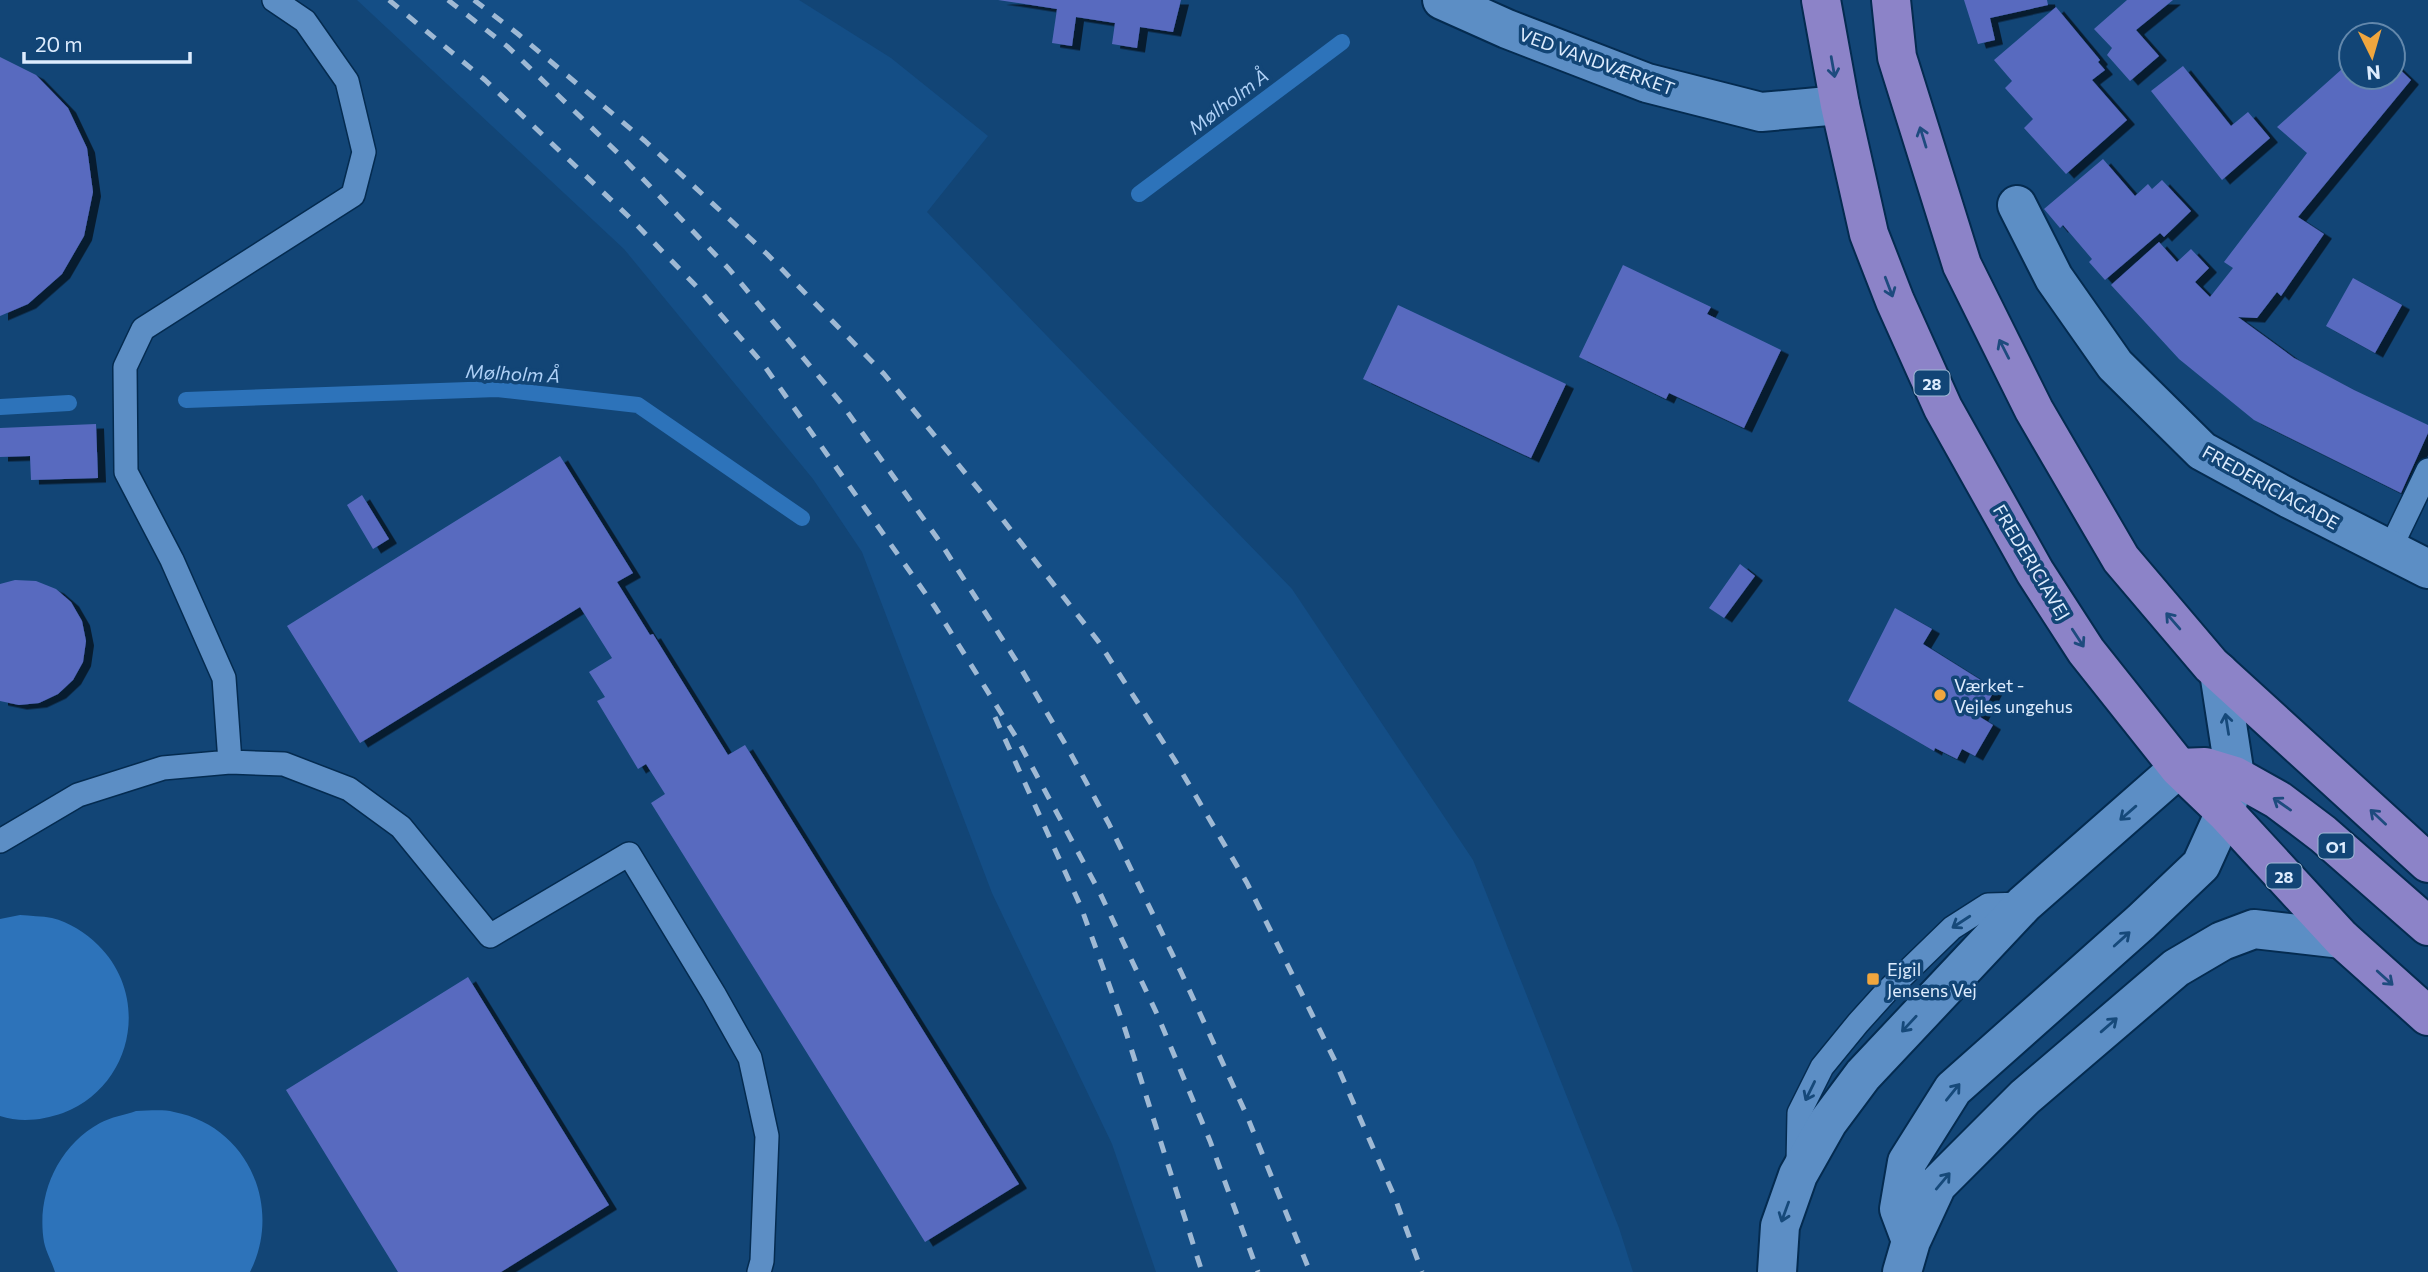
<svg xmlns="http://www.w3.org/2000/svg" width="2428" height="1272" font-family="Commissioner,sans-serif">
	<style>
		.built { fill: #144e86 }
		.water { fill: #2d73ba }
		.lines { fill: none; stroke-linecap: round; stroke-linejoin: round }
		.stream { stroke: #2d73ba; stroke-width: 16 }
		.building { fill: #586bbf; filter: url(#shadow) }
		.lane-casing { stroke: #042b50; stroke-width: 26 }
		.street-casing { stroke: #042b50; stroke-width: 42 }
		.secondary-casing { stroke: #042b50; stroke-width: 42 }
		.primary-casing { stroke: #042b50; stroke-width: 42 }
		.lane { stroke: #5c8ec5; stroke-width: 23 }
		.street { stroke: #5c8ec5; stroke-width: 38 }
		.secondary { stroke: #5c8ec5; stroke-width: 38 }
		.primary { stroke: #8c83c8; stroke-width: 38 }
		.rail { stroke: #9fb9d4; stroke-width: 5; stroke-dasharray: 12 12; stroke-linecap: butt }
		.oneway { stroke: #1e4b7e }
		.oneway2 { stroke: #16497a }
		.poi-dot { fill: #f0a63e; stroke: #124576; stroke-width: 2.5 }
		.labels { text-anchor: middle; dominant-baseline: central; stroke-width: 7; stroke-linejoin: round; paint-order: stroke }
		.shield { fill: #124576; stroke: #a0bad5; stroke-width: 2 }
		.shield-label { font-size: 16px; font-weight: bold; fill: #ddecfe }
		.street-label { font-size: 18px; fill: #ddecfe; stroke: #124576 }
		.poi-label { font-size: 18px; fill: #ddecfe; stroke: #124576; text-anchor: start }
		.water-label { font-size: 19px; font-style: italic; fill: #afd1f7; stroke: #124576 }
	</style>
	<defs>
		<filter id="shadow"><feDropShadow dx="8" dy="4.5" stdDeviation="0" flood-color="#0009"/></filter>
	</defs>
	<rect width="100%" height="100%" fill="#124576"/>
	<!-- built -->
	<path class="built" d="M 357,0 L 799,0 L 891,58 L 988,136 L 927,212 L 1292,589 L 1473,860 L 1619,1228 L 1633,1272 L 1156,1272 L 1112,1144 L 992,893 L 862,552 L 813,479 L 624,249 Z"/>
	<!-- water -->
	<path class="water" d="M 20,915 C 30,916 42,916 52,918 C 69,922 86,933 98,945 C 151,997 133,1086 63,1113 C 43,1120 21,1123 0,1116 L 0,919 Z
		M 136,1111 C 148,1111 162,1109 174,1112 C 248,1126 283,1207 250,1272 L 55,1272 C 52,1262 46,1252 44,1242 C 36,1195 58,1146 100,1123 C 111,1117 125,1115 136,1111 Z"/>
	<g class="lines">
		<!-- stream -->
		<path class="stream" d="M 1139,194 L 1342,42
			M 186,400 L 497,389 L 638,405 L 802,518
			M 0,407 L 69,403"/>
	</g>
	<!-- building -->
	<path class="building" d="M 998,0 L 1181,0 L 1173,32 L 1140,27 L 1137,48 L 1112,44 L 1115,23 L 1076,17 L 1072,46 L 1052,43 L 1057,9 Z
		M 1964,0 L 2047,0 L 2048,5 L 1990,18 L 1995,40 L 1978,44 Z
		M 2127,0 L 2173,0 L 2136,30 L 2159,56 L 2130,81 L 2107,55 L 2112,48 L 2094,29 Z
		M 2056,7 L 2100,60 L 2098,62 L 2105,70 L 2092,80 L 2127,120 L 2066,174 L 2024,128 L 2033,119 L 2005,88 L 2012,81 L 1994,60 Z
		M 0,57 L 36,75 L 68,108 L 87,148 L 93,192 L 84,236 L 62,274 L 28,304 L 0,316 Z
		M 2351,61 L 2351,77 L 2393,77 L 2393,63 L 2411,80 L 2298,217 L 2324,234 L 2281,296 L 2277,292 L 2257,318 L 2238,317 L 2294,358 L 2354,390 L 2428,425 L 2428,433 L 2401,493 L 2254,420 L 2179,359 L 2111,285 L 2159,242 L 2177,262 L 2191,249 L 2209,268 L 2195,282 L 2210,297 L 2233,268 L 2224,262 L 2307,153 L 2277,127 Z
		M 2183,66 L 2231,126 L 2248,112 L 2270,138 L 2222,180 L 2151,91 Z
		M 2103,159 L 2135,196 L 2148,184 L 2152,189 L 2162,180 L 2191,211 L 2164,237 L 2160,233 L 2105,280 L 2089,262 L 2092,259 L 2063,225 L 2060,228 L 2044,209 Z
		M 1623,265 L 1711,307 L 1707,314 L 1781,350 L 1744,428 L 1669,393 L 1666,399 L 1579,357 Z
		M 2353,278 L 2402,305 L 2375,353 L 2326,326 Z
		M 1398,305 L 1566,384 L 1531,458 L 1363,379 Z
		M 96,424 L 98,478 L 31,480 L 30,456 L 0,457 L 0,428 Z
		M 560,456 L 633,573 L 617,582 L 650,635 L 653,634 L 728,755 L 745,745 L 1019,1184 L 925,1242 L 651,803 L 665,794 L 646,764 L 638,769 L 597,701 L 605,697 L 589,672 L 612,658 L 580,607 L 360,743 L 287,626 Z
		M 362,495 L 389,539 L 373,549 L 347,505 Z
		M 1740,564 L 1755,576 L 1724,618 L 1709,608 Z
		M 15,580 L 36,581 L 56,589 L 71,602 L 82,621 L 86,641 L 83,662 L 73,680 L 58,694 L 39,703 L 19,705 L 0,701 L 0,584 Z
		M 1895,608 L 1932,629 L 1923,644 L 1995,689 L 1980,717 L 1993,725 L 1975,756 L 1962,749 L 1957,759 L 1935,748 L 1934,751 L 1848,701 Z
		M 468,977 L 609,1205 L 501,1272 L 398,1272 L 286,1090 Z"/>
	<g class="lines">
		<defs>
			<path id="lane" d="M 2389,551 L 2428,470
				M 230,762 L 224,678 L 172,560 L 126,472 L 125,367 L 143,329 L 353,195 L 364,152 L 347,81 L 305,21 L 274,0
				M 0,841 L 78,795 L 163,768 L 230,762 L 284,764 L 349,789 L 401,827 L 490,936 L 629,854 L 714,994 L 750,1058 L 767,1136 L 762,1261 L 759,1272
				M 1798,1164 L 1799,1113 L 1822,1067 L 1858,1023 L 1886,992 L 1952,928 L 1988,905 L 2024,904"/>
			<path id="street" d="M 1442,0 L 1507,29 L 1647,83 L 1761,112 L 1840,105
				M 2017,205 L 2054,278 L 2115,365 L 2202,451 L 2290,499 L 2428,569"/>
			<path id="secondary" d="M 1911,1241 L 1899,1209 L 1907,1162 L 1953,1089 L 2141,922 L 2201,865 L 2225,812 L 2235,776 L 2219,672
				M 1777,1272 L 1780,1226 L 1798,1175 L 1828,1122 L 1863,1075 L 2024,904 L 2179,768
				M 1902,1272 L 1911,1241 L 1937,1185 L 2025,1097 L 2176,968 L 2222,941 L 2254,929 L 2342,939"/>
			<path id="primary" d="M 1821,0 L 1840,105 L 1869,234 L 1895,301 L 1943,408 L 2035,572 L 2086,651 L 2179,768 L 2225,812 L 2342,939 L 2428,1016
				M 1891,0 L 1897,57 L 1962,265 L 2034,410 L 2121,559 L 2211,665 L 2428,863
				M 2179,768 L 2205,767 L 2235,776 L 2278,800 L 2323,834 L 2428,926"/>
		</defs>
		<!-- lane casing -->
		<use href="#lane" class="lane-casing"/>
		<!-- street casing -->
		<use href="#street" class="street-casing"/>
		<!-- secondary casing -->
		<use href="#secondary" class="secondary-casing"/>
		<!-- primary casing -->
		<use href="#primary" class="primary-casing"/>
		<!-- lane -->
		<use href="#lane" class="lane"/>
		<!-- street -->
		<use href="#street" class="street"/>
		<!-- secondary -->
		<use href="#secondary" class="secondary"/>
		<!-- primary -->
		<use href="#primary" class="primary"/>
		<!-- rail -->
		<path class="rail" d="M 389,0 L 485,80 L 628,216 L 697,287 L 763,364 L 935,607 L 1016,737 L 1100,893 L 1157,1014 L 1210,1141 L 1258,1272
			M 448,0 L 508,47 L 623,158 L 729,269 L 841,403 L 940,542 L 1017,662 L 1067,747 L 1109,824 L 1181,972 L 1247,1116 L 1310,1272
			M 474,0 L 518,34 L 645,141 L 767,254 L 884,374 L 989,502 L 1098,641 L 1174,759 L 1247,883 L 1336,1063 L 1395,1198 L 1422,1272
			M 995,717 L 1081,907 L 1124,1026 L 1202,1272"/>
	</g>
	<!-- one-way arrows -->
	<defs><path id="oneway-shaft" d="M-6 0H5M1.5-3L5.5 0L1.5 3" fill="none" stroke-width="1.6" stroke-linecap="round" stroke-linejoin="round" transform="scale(1.75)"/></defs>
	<g class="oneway">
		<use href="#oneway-shaft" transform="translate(1833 67) rotate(80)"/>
		<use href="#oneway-shaft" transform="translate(1923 137) rotate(-107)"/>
		<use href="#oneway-shaft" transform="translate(1889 287) rotate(69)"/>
		<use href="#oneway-shaft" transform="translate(2004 349) rotate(-117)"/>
		<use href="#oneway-shaft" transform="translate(2173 621) rotate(-131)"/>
		<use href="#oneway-shaft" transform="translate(2078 638) rotate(57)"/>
		<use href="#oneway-shaft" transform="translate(2282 804) rotate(-145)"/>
		<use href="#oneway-shaft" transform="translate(2378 817) rotate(-137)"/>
		<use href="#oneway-shaft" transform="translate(2385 978) rotate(42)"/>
	</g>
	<g class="oneway2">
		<use href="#oneway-shaft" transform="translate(2227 724) rotate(-99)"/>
		<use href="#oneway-shaft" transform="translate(2128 813) rotate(139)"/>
		<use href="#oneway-shaft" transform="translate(1961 922) rotate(147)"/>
		<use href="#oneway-shaft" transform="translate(2122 939) rotate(-42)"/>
		<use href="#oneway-shaft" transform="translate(1909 1024) rotate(133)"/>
		<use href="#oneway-shaft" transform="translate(2109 1025) rotate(-41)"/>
		<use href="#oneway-shaft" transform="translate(1810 1091) rotate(116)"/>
		<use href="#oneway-shaft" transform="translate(1953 1092) rotate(-51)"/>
		<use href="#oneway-shaft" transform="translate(1943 1181) rotate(-50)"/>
		<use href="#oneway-shaft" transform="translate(1785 1212) rotate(110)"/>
	</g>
	<!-- markers -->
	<g class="poi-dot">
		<circle cx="1940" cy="695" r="7"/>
		<rect x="1866" y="972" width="14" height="14" rx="3.5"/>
	</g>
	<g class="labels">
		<!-- shield labels -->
		<g class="shield">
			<rect x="1914.5" y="370.5" width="35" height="25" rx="5"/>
			<rect x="2318.5" y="833.5" width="35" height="25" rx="5"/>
			<rect x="2266.5" y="863.5" width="35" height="25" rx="5"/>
		</g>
		<g class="shield-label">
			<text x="1932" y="383">28</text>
			<text x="2336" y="846">O1</text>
			<text x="2284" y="876">28</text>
		</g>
		<!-- street labels -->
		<g class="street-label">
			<text transform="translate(1597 61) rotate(20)">VED VANDVÆRKET</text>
			<text transform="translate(2271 487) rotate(29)">FREDERICIAGADE</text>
			<text transform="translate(2032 562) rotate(59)">FREDERICIAVEJ</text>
		</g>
		<!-- poi labels -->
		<g class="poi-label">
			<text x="1954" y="685">Værket -<tspan x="1954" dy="21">Vejles ungehus</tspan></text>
			<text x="1887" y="969">Ejgil<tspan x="1887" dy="21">Jensens Vej</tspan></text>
		</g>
		<!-- water labels -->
		<g class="water-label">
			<text transform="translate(1228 101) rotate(-37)">Mølholm Å</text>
			<text transform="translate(513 373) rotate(3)">Mølholm Å</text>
		</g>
	</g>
	<!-- north arrow -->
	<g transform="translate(2372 56) rotate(175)"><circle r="33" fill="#124576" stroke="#6388ac" stroke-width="2"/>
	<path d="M0-5L12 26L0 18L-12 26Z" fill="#f0a63e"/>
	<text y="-10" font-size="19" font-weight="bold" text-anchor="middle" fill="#ddecfe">N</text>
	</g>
	<!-- scale -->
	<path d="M24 52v10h166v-10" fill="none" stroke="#ddecfe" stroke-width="3.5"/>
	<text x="35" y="52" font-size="21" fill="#ddecfe" stroke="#124576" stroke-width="5" paint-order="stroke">20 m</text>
</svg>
